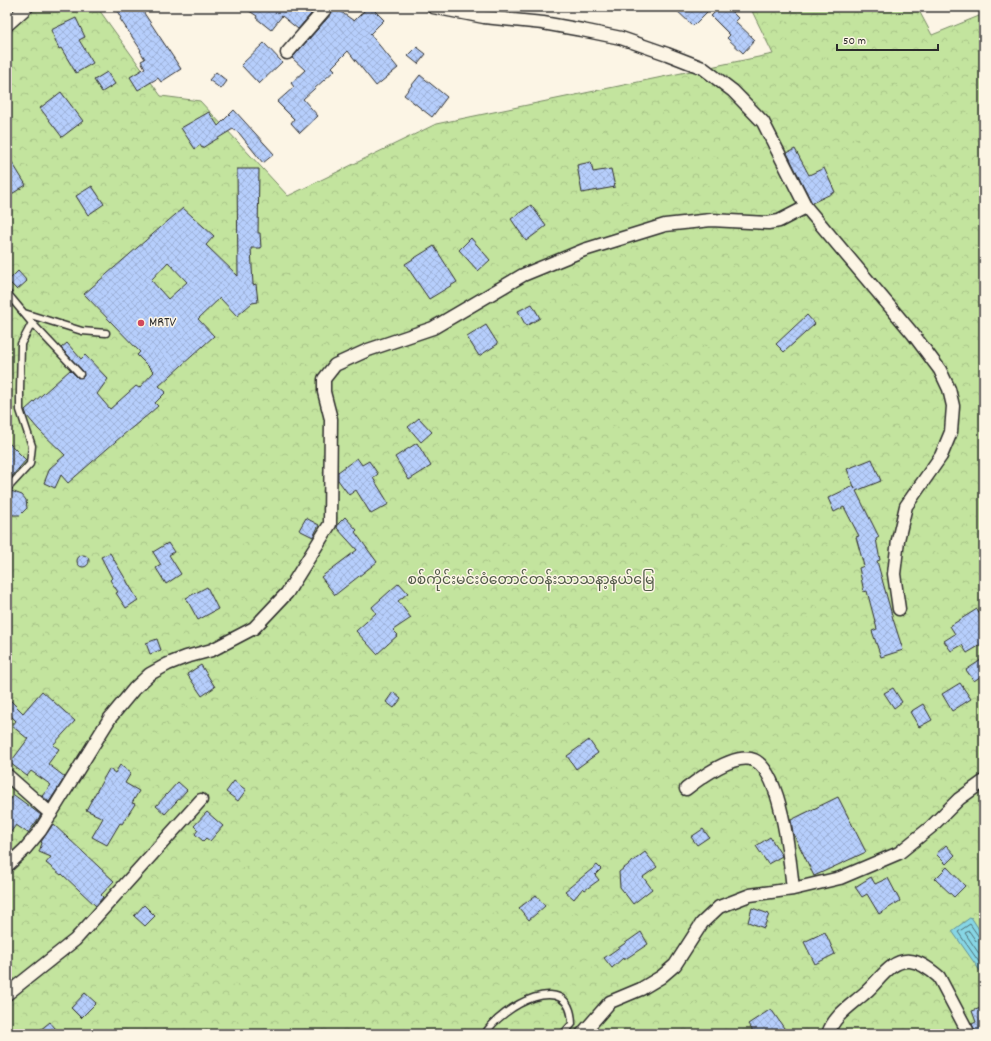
<svg xmlns="http://www.w3.org/2000/svg" width="991" height="1041" font-family="Dekko,'Noto Sans Myanmar',sans-serif">
	<style>
		.park { fill: url(#park-crowns); stroke: #778864 }
		.water { fill: #87d6e5; stroke: #62929b }
		.lines { fill: none; stroke-linecap: round; stroke-linejoin: round }
		.shore { stroke: #506f75; stroke-width: 1 }
		.building { fill: url(#building-cross-hatch); stroke: #2b2b2b; fill-rule: evenodd }
		.service-casing { stroke: #2b2b2b; stroke-width: 9 }
		.minor-casing { stroke: #2b2b2b; stroke-width: 15 }
		.service { stroke: #fcf5e5; stroke-width: 6 }
		.minor { stroke: #fcf5e5; stroke-width: 12 }
		.poi-dot { fill: #d1495b; stroke: #fcf5e5; stroke-width: 1.5 }
		.labels { text-anchor: middle; dominant-baseline: central; stroke-width: 3; stroke-linejoin: round; paint-order: stroke }
		.poi-label { font-size: 14px; fill: #2b2b2b; stroke: #fcf5e5; text-anchor: start }
		.park-label { font-size: 14px; fill: #515948; stroke: #fcf5e5 }
	</style>
	<defs>
		<pattern id="park-crowns" width="20" height="18" patternUnits="userSpaceOnUse"><rect width="20" height="18" fill="#c3e49e"/><path d="M2 6a3 3 0 1 1 6 0M12 15a3 3 0 1 1 6 0" fill="none" stroke="#a8c488"/></pattern>
		<pattern id="building-cross-hatch" width="8" height="8" patternUnits="userSpaceOnUse"><rect width="8" height="8" fill="#b6cefc"/><path d="M0 0l8 8M0 8l8-8" fill="none" stroke="#9db1d8"/></pattern>
	</defs>
	<rect width="100%" height="100%" fill="#fcf5e5"/>
	<filter id="ink" filterUnits="userSpaceOnUse"><feTurbulence type="fractalNoise" baseFrequency=".025" numOctaves="2"/><feDisplacementMap in="SourceGraphic" scale="8" xChannelSelector="R" yChannelSelector="G"/><feConvolveMatrix kernelMatrix="1 2 1 2 8 2 1 2 1" color-interpolation-filters="sRGB"/></filter>
	<g filter="url(#ink)">
		<!-- park -->
		<path class="park" d="M 7,7 L 97,7 L 161,96 L 200,101 L 288,196 L 436,124 L 773,54 L 750,7 L 917,7 L 932,35 L 984,14 L 984,1034 L 7,1034 Z"/>
		<!-- water -->
		<path class="water" d="M 971,917 L 984,937 L 983,975 L 952,931 Z"/>
		<g class="lines">
			<!-- shore -->
			<path class="shore" d="M 984,938 L 979,937 L 970,924 L 958,932 L 984,969
				M 984,943 L 976,941 L 969,931 L 965,933 L 984,961"/>
		</g>
		<!-- building -->
		<path class="building" d="M 115,7 L 140,7 L 181,69 L 161,82 L 158,78 L 138,90 L 130,77 L 145,68 L 141,61 L 145,59 L 140,51 L 141,50 L 120,19 L 121,18 Z
			M 243,7 L 317,7 L 298,29 L 282,16 L 271,30 L 256,18 L 257,16 Z
			M 334,7 L 354,21 L 368,7 L 371,7 L 384,20 L 370,34 L 398,68 L 376,86 L 348,51 L 332,67 L 335,70 L 303,99 L 318,116 L 300,133 L 291,123 L 294,119 L 277,102 L 294,87 L 291,83 L 305,70 L 292,58 L 333,12 Z
			M 673,7 L 712,7 L 693,26 Z
			M 720,7 L 727,7 L 738,18 L 735,21 L 755,40 L 743,53 L 727,38 L 730,35 L 711,16 Z
			M 76,18 L 85,37 L 79,40 L 93,63 L 76,73 L 61,48 L 59,49 L 51,30 Z
			M 264,43 L 282,62 L 259,84 L 241,65 Z
			M 417,47 L 426,54 L 418,64 L 408,56 Z
			M 107,72 L 115,84 L 102,92 L 94,80 Z
			M 216,72 L 227,81 L 221,89 L 209,80 Z
			M 420,75 L 447,97 L 432,117 L 404,95 Z
			M 61,92 L 83,121 L 62,137 L 40,108 Z
			M 234,110 L 274,154 L 263,163 L 239,133 L 233,129 L 202,148 L 200,145 L 195,149 L 181,128 L 209,112 L 218,126 Z
			M 795,149 L 809,175 L 824,168 L 835,192 L 812,203 L 787,153 Z
			M 7,154 L 26,185 L 7,197 Z
			M 591,162 L 593,172 L 611,169 L 615,187 L 582,193 L 577,165 Z
			M 237,169 L 259,169 L 258,233 L 260,233 L 261,248 L 251,248 L 253,285 L 256,284 L 258,302 L 252,303 L 237,316 L 220,298 L 198,319 L 214,336 L 159,386 L 166,392 L 155,403 L 158,406 L 149,414 L 123,435 L 68,483 L 61,475 L 55,488 L 44,483 L 50,468 L 65,455 L 38,429 L 27,416 L 25,410 L 70,370 L 78,378 L 84,376 L 83,371 L 61,348 L 67,343 L 81,359 L 85,355 L 108,379 L 97,394 L 110,409 L 136,386 L 139,388 L 154,372 L 137,355 L 140,352 L 84,294 L 183,208 L 214,236 L 206,245 L 238,276 ZM 168,262 L 187,282 L 168,299 L 151,280 Z
			M 92,186 L 104,204 L 88,215 L 76,196 Z
			M 531,205 L 546,226 L 526,241 L 511,219 Z
			M 471,238 L 490,260 L 478,271 L 459,250 Z
			M 434,246 L 457,282 L 429,299 L 405,264 Z
			M 18,271 L 27,281 L 17,290 L 8,281 Z
			M 532,304 L 540,318 L 526,326 L 518,311 Z
			M 807,315 L 815,324 L 784,352 L 776,344 Z
			M 486,325 L 498,344 L 479,356 L 467,337 Z
			M 419,418 L 432,432 L 421,442 L 408,427 Z
			M 7,441 L 26,460 L 7,482 Z
			M 417,443 L 431,466 L 409,480 L 395,457 Z
			M 357,458 L 362,465 L 369,461 L 378,474 L 373,478 L 389,504 L 371,514 L 356,490 L 349,495 L 338,480 L 338,472 Z
			M 872,459 L 881,481 L 856,491 L 879,537 L 876,539 L 880,560 L 877,561 L 893,619 L 903,650 L 881,657 L 872,631 L 877,629 L 867,591 L 864,592 L 859,568 L 864,566 L 856,537 L 859,536 L 844,507 L 834,512 L 828,498 L 853,486 L 855,489 L 847,469 Z
			M 11,491 L 22,495 L 26,500 L 27,508 L 20,515 L 13,515 L 7,510 L 7,493 Z
			M 345,517 L 357,530 L 355,532 L 377,562 L 335,595 L 321,577 L 357,550 L 337,528 L 338,524 Z
			M 306,518 L 319,525 L 313,537 L 299,530 Z
			M 168,543 L 174,552 L 169,555 L 181,574 L 166,584 L 156,568 L 161,565 L 153,552 Z
			M 110,553 L 138,600 L 126,608 L 116,593 L 118,592 L 110,580 L 112,578 L 101,557 Z
			M77 561a6 6 0 1 1 12 0a6 6 0 1 1-12 0Z
			M 399,583 L 408,593 L 398,601 L 411,618 L 393,630 L 398,635 L 377,654 L 356,631 L 376,613 L 372,607 Z
			M 207,587 L 218,609 L 198,620 L 186,598 Z
			M 977,609 L 984,620 L 984,643 L 967,653 L 962,645 L 951,651 L 944,641 L 955,634 L 950,626 Z
			M 157,639 L 161,650 L 150,654 L 146,643 Z
			M 984,658 L 984,674 L 974,681 L 966,670 Z
			M 201,665 L 215,687 L 202,696 L 187,674 Z
			M 960,683 L 971,699 L 952,711 L 942,694 Z
			M 893,688 L 902,702 L 894,708 L 884,693 Z
			M 42,691 L 75,721 L 53,745 L 59,749 L 48,764 L 65,777 L 49,802 L 42,796 L 51,785 L 31,771 L 27,776 L 10,763 L 28,739 L 12,726 L 16,721 L 7,712 L 7,697 L 23,713 Z
			M 393,692 L 401,699 L 394,708 L 386,702 Z
			M 923,704 L 932,720 L 919,727 L 910,712 Z
			M 589,740 L 598,753 L 576,769 L 567,756 Z
			M 120,765 L 131,773 L 125,783 L 139,791 L 132,803 L 135,804 L 122,824 L 120,823 L 107,845 L 92,837 L 103,818 L 86,810 L 109,769 L 115,773 Z
			M 234,781 L 246,790 L 238,801 L 226,792 Z
			M 178,782 L 187,790 L 165,814 L 156,806 Z
			M 14,795 L 41,815 L 28,833 L 16,825 L 7,837 L 7,804 Z
			M 838,797 L 866,852 L 814,876 L 793,833 L 791,820 Z
			M 207,812 L 223,826 L 210,841 L 206,838 L 203,841 L 195,834 L 198,830 L 194,826 Z
			M 53,824 L 114,881 L 101,895 L 103,897 L 96,906 L 62,874 L 61,875 L 46,863 L 51,857 L 39,852 L 42,843 L 41,842 Z
			M 703,829 L 709,837 L 697,845 L 691,837 Z
			M 770,837 L 782,856 L 768,864 L 756,846 Z
			M 946,845 L 955,855 L 946,864 L 936,854 Z
			M 645,852 L 657,867 L 643,877 L 652,889 L 633,904 L 620,887 L 619,872 Z
			M 597,865 L 601,869 L 595,875 L 599,880 L 585,890 L 583,888 L 574,899 L 565,891 Z
			M 947,867 L 965,886 L 954,897 L 935,879 Z
			M 871,877 L 875,884 L 888,878 L 900,901 L 879,914 L 867,894 L 862,897 L 855,887 Z
			M 536,895 L 545,906 L 529,920 L 519,908 Z
			M 144,905 L 155,916 L 145,926 L 134,916 Z
			M 752,908 L 769,914 L 764,928 L 748,922 Z
			M 641,932 L 648,944 L 624,960 L 623,958 L 612,968 L 604,958 Z
			M 825,932 L 835,954 L 815,964 L 804,942 Z
			M 85,993 L 96,1003 L 81,1018 L 71,1008 Z
			M 984,1007 L 984,1034 L 976,1034 L 972,1024 L 976,1022 L 972,1011 Z
			M 771,1009 L 788,1034 L 755,1034 L 748,1024 Z
			M 50,1022 L 60,1034 L 35,1034 Z"/>
		<g class="lines">
			<defs>
				<path id="service" d="M 7,293 L 32,323 L 80,374
					M 24,313 L 82,331 L 106,333
					M 7,489 L 30,464 L 32,446 L 20,410 L 20,390 L 21,344 L 32,323
					M 485,1034 C 501,1007 571,967 572,1024 L 563,1034"/>
				<path id="minor" d="M 433,7 L 484,17 L 543,23 L 582,30 L 621,38 L 667,54 L 703,68 L 733,91 L 763,122 L 806,207 L 913,334 L 940,370 L 949,389 L 953,406 L 951,432 L 941,456 L 906,506 L 898,540 L 894,574 L 899,609
					M 7,25 L 27,7
					M 287,53 L 327,7
					M 7,775 L 51,814
					M 686,789 C 700,778 735,752 754,760 C 782,773 790,861 793,889
					M 7,866 L 25,849 L 40,831 L 110,718 L 134,689 L 150,674 L 168,664 L 186,657 L 212,650 L 254,628 L 287,593 L 330,524 L 331,419 L 324,392 L 324,379 L 335,365 L 368,350 L 433,328 L 523,275 L 584,250 L 665,225 L 711,220 L 768,223 L 779,221 L 806,207
					M 7,994 L 75,940 L 201,800
					M 582,1034 L 610,1002 L 641,989 L 661,977 L 675,965 L 702,923 L 719,907 L 750,895 L 793,889 L 840,878 L 899,853 L 931,827 L 959,799 L 984,781
					M 828,1034 C 834,1015 852,1005 866,992 C 879,981 891,959 910,961 C 921,962 931,970 939,977 L 969,1034"/>
			</defs>
			<!-- service casing -->
			<use href="#service" class="service-casing"/>
			<!-- minor casing -->
			<use href="#minor" class="minor-casing"/>
			<!-- service -->
			<use href="#service" class="service"/>
			<!-- minor -->
			<use href="#minor" class="minor"/>
		</g>
	</g>
	<!-- markers -->
	<circle class="poi-dot" cx="141" cy="323" r="4"/>
	<g class="labels">
		<!-- poi labels -->
		<g class="poi-label">
			<text x="149" y="323">MRTV</text>
		</g>
		<!-- park labels -->
		<g class="park-label">
			<text x="531" y="581">စစ်ကိုင်းမင်းဝံတောင်တန်းသာသနာ့နယ်မြေ</text>
		</g>
	</g>
	<!-- margin -->
	<rect width="991" height="1041" fill="none" stroke="#fcf5e5" stroke-width="24"/>
	<rect x="12" y="12" width="967" height="1017" fill="none" stroke="#2b2b2b" stroke-width="1.5" filter="url(#ink)"/>
	<!-- scale -->
	<path d="M837 44v6h101v-6" fill="none" stroke="#2b2b2b" stroke-width="2"/>
	<text x="843" y="44" font-size="12" fill="#2b2b2b" stroke="#fcf5e5" stroke-width="3" paint-order="stroke">50 m</text>
</svg>
